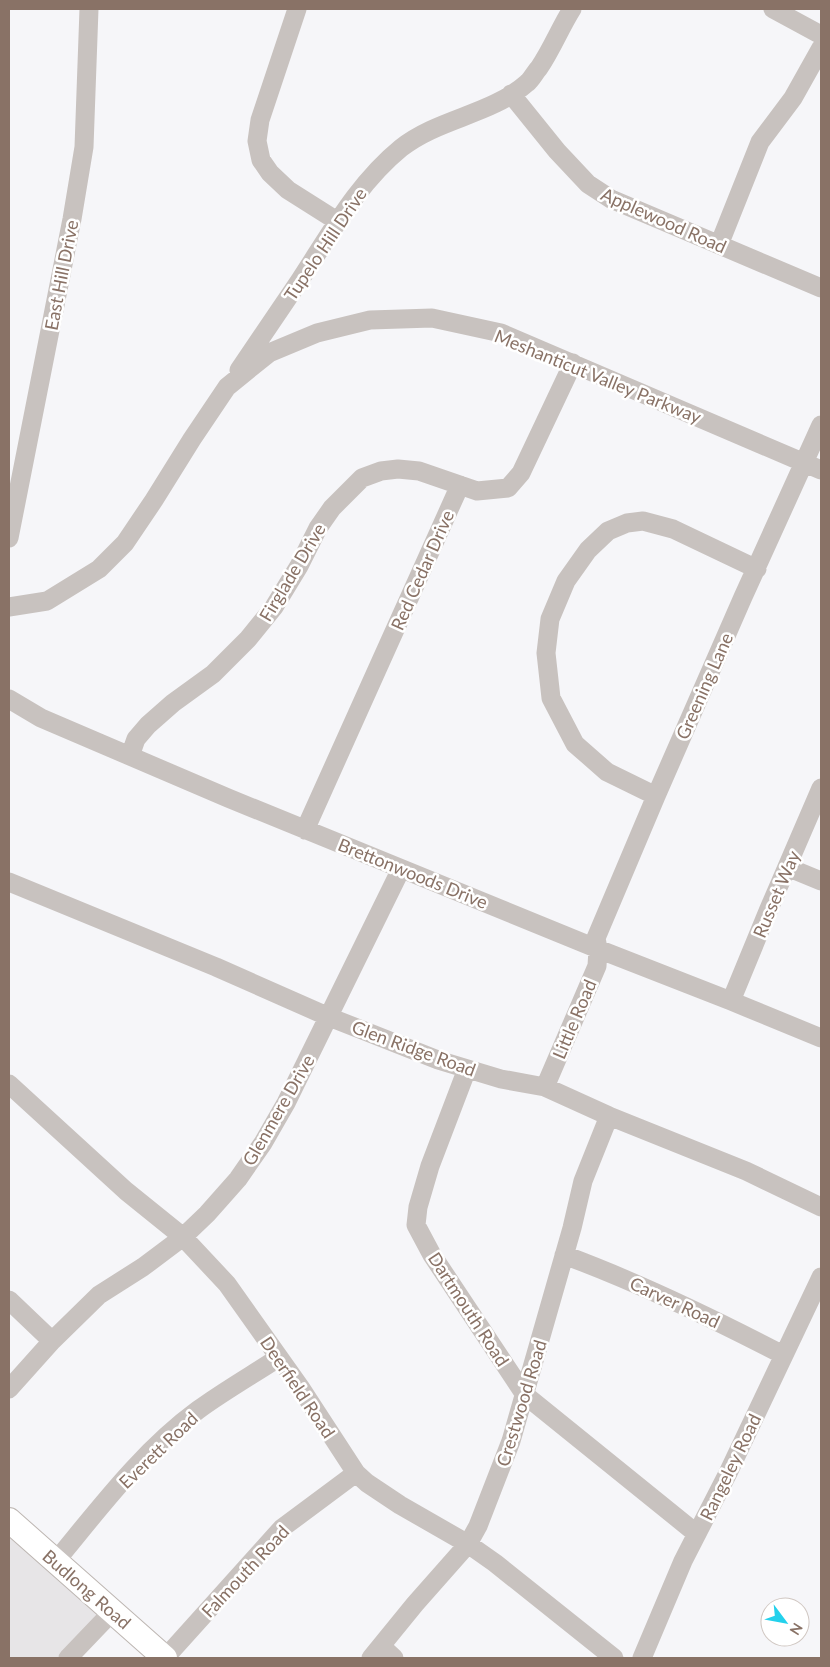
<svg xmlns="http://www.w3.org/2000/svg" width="830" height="1667" font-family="Lato,sans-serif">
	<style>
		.built { fill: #e7e5e7 }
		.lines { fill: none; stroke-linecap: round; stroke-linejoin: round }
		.major-casing { stroke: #bdb6b2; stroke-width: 26 }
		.minor { stroke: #c8c2bf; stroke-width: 19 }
		.major { stroke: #fff; stroke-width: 24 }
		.labels { text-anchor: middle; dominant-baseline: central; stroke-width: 5; stroke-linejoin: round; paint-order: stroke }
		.street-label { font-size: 18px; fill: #897266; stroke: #fff }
	</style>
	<rect width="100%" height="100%" fill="#f6f6f9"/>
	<!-- built -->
	<path class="built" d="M 9,1521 L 108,1609 L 75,1658 L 9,1658 Z"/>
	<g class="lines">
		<defs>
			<path id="major" d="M 9,1520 L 165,1658"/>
		</defs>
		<!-- major casing -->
		<use href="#major" class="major-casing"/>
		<!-- minor -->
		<path class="minor" d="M 297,9 L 260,120 L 257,141 L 261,160 L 270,173 L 288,190 L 337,221
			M 773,9 L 821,35
			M 511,94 L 557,151 L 588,184 L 611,199 L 821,288
			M 719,245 L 760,142 L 793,98 L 821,48
			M 239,370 C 259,340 280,310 300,280 C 331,233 357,184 401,148 C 439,118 491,115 527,83 C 532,79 535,72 539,68 C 552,49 560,28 572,9
			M 9,538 L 72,219 L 84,147 L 89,9
			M 9,607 L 47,601 L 99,569 L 125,543 L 154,500 L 192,439 L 227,387 L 269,353 L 317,333 L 370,320 L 432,318 L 501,333 L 821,470
			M 9,699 L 41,718 L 228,798 L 598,949 L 731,1001 L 821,1038
			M 130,756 L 136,739 L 148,725 L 173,703 L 213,674 L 248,639 L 274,607 L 299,566 L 318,528 L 332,508 L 362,478 L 381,471 L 398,469 L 419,471 L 477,491 L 508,488 L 521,473 L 573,363
			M 656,796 L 607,772 L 575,744 L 551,698 L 546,653 L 550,619 L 566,581 L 588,550 L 608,531 L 627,523 L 643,521 L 673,529 L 757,569
			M 305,830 L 460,485
			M 787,867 L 821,881
			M 9,882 L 216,967 L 329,1017 L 438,1060 L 501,1079 L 545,1087 L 609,1116 L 746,1171 L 821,1207
			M 731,1001 L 768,911 L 821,788
			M 467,1069 L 430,1166 L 418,1207 L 416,1225 L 432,1255 L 525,1395 L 697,1534
			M 9,1084 L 126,1191 L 183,1237 L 227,1284 L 300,1387 L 356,1473 L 367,1483 L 400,1505 L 468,1544 L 495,1563 L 614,1658
			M 545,1087 L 597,966 L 598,949 L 596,938 L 656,796 L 743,597 L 821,425
			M 564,1255 C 640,1283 712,1318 783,1355
			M 9,1300 L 52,1341
			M 9,1389 L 52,1341 L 99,1295 L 143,1267 L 183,1237 L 207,1214 L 238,1179 L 263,1143 L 286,1103 L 401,869
			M 55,1562 C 99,1509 142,1451 198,1410 C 224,1391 252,1375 278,1358
			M 381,1646 L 394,1658
			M 68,1658 L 112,1612
			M 165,1658 L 282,1528 L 356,1473
			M 371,1658 L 415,1604 L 468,1544 L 478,1526 L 511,1441 L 572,1228 L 583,1181 L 609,1116
			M 642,1658 L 683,1561 L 728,1473 L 821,1277"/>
		<!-- major -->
		<use href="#major" class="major"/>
	</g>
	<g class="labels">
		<!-- street labels -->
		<g class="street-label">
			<text transform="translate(664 220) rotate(24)">Applewood Road</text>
			<text transform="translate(325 244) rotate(-56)">Tupelo Hill Drive</text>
			<text transform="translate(61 275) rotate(-79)">East Hill Drive</text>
			<text transform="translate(598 376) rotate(22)">Meshanticut Valley Parkway</text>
			<text transform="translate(422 570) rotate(-66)">Red Cedar Drive</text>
			<text transform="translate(292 572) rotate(-59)">Firglade Drive</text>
			<text transform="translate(704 686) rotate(-66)">Greening Lane</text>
			<text transform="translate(413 873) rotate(22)">Brettonwoods Drive</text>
			<text transform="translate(776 894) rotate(-67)">Russet Way</text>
			<text transform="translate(574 1019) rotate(-67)">Little Road</text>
			<text transform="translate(414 1048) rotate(20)">Glen Ridge Road</text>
			<text transform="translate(278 1110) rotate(-60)">Glenmere Drive</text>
			<text transform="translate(675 1302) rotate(25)">Carver Road</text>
			<text transform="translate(469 1309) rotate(57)">Dartmouth Road</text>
			<text transform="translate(298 1387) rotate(56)">Deerfield Road</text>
			<text transform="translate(521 1403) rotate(-73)">Crestwood Road</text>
			<text transform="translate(158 1450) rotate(-44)">Everett Road</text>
			<text transform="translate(730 1467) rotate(-64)">Rangeley Road</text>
			<text transform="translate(245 1571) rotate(-47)">Falmouth Road</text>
			<text transform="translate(87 1589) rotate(41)">Budlong Road</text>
		</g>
	</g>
	<!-- border -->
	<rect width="830" height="1667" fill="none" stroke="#897266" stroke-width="20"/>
	<!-- north arrow -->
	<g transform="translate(785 1622) rotate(122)"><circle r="24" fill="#ffffff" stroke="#d0c7c2"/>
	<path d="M0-4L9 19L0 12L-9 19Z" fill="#23d1ec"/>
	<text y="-8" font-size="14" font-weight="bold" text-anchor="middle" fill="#897266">N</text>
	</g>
</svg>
